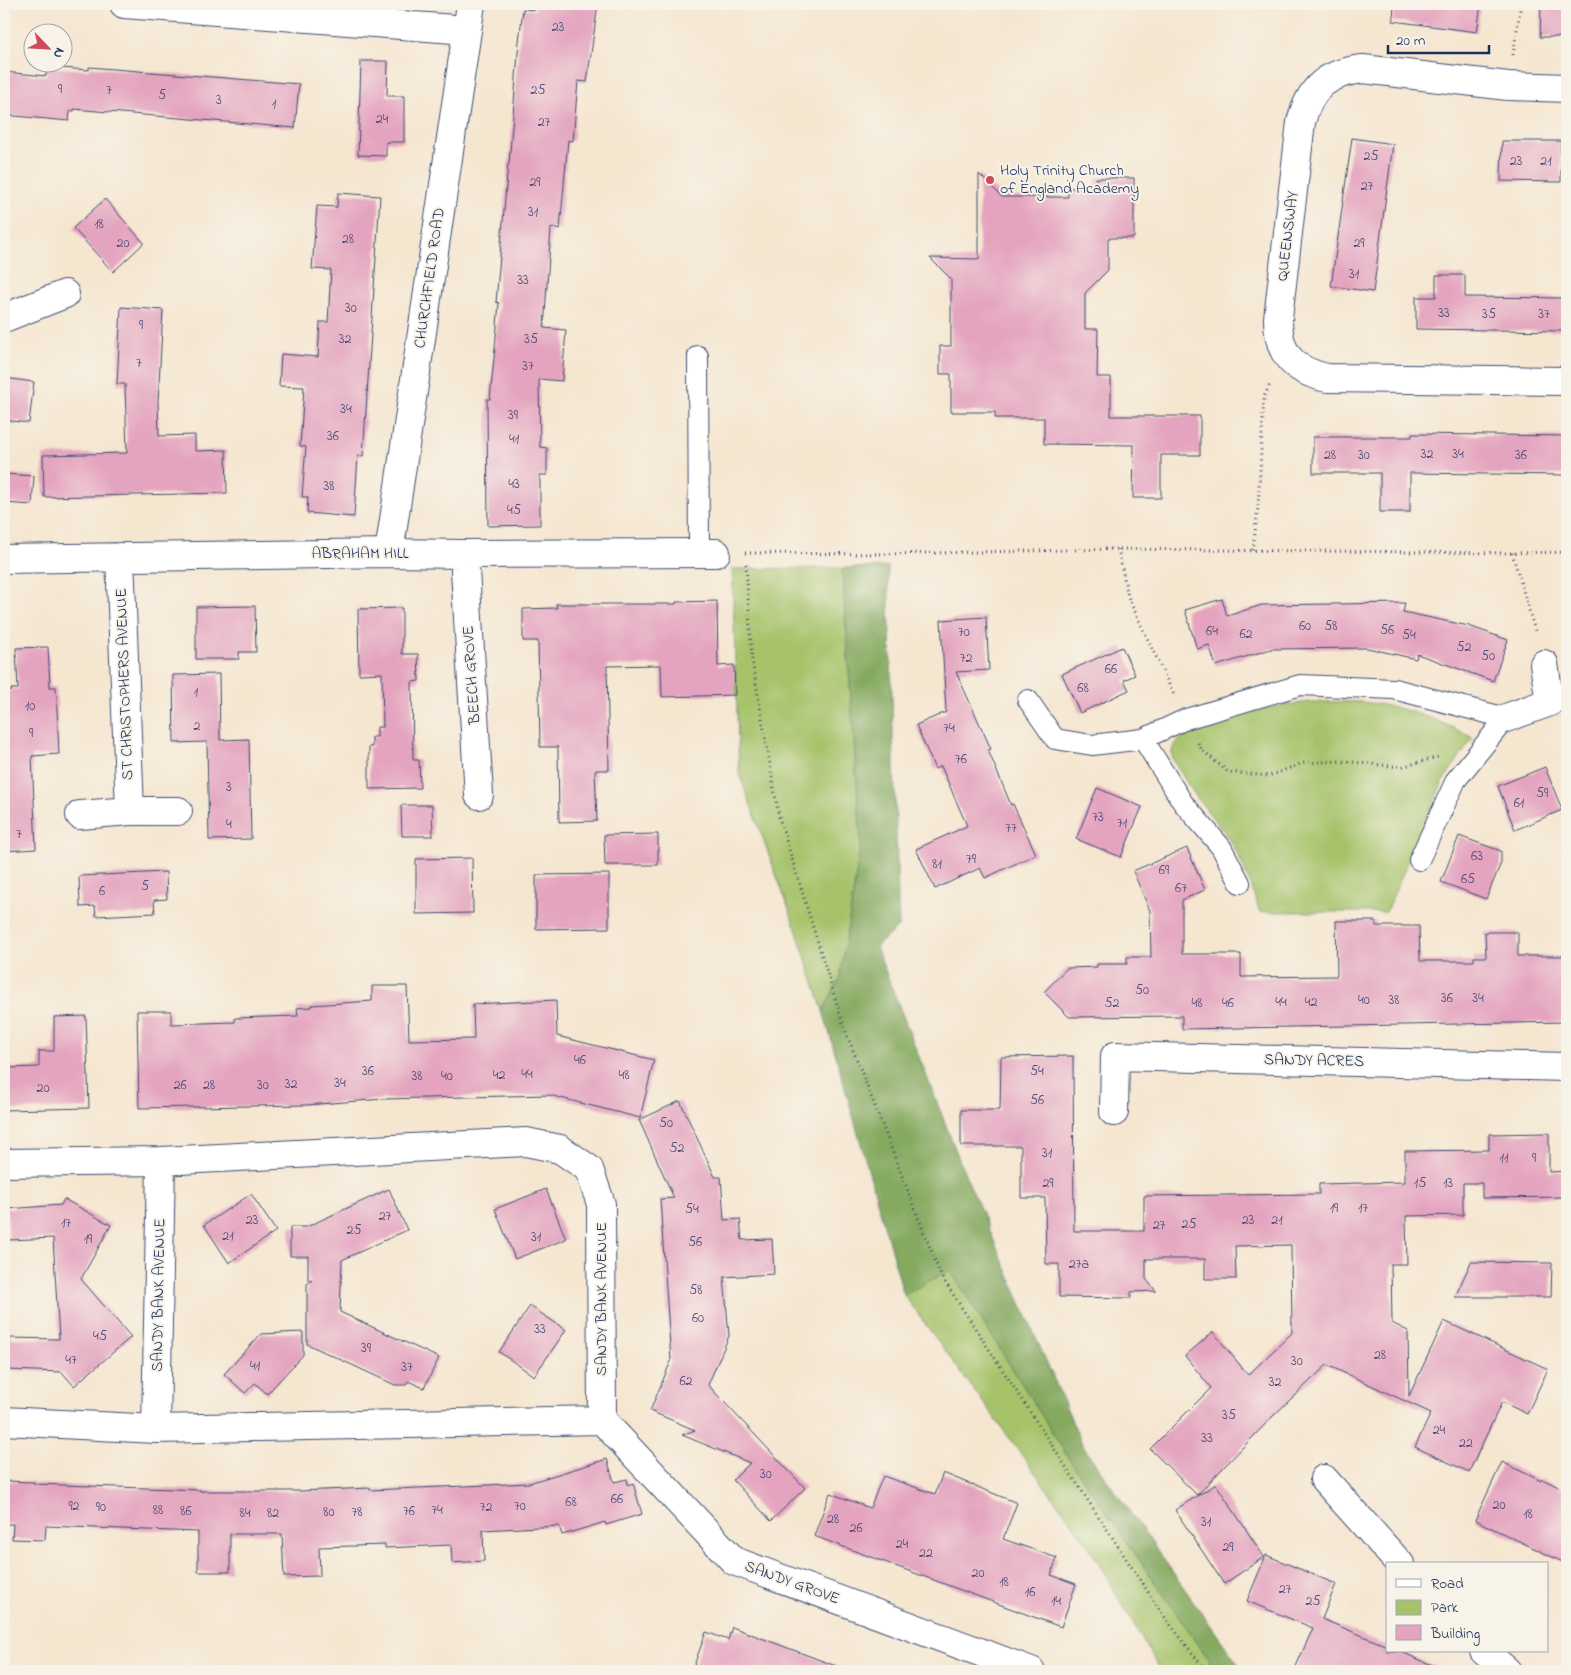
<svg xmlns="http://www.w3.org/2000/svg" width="1571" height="1675" font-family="'Indie Flower',sans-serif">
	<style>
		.green { fill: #a6c36a; stroke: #607964 }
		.forest { fill: #84a95e; stroke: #506c5e }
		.building { fill: #e4a4bf }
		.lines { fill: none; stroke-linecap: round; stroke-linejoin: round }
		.service-casing { stroke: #3c4a6f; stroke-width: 22 }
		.minor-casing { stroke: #3c4a6f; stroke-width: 30 }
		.path { stroke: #3c4a6f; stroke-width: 3; stroke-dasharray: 1 4; stroke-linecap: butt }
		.service { stroke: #fff; stroke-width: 20 }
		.minor { stroke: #fff; stroke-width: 28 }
		.poi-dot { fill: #d1495b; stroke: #f7f3e8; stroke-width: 2 }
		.labels { text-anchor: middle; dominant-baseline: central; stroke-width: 4; stroke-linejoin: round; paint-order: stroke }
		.number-label { font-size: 14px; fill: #4d4c76 }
		.poi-label { font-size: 16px; fill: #1b2f5e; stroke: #f7f3e8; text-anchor: start }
		.street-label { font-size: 16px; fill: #1b2f5e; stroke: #f7f3e8 }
	</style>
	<rect width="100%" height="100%" fill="#f7f3e8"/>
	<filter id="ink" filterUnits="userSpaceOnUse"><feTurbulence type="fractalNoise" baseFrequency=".02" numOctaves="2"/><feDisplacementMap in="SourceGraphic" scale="10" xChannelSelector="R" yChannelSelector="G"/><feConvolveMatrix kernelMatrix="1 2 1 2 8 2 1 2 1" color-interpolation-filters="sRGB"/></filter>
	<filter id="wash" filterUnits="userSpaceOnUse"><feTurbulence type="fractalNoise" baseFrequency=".0096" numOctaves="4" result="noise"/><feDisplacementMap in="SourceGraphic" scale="20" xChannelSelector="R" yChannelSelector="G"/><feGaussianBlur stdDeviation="1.12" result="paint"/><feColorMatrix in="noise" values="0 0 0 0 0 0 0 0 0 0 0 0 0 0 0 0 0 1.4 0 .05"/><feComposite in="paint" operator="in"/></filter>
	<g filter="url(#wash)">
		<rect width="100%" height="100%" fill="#f5e6d0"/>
		<!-- green -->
		<path class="green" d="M 842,568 L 861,842 L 840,978 L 823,1011 L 796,929 L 739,773 L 732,569 Z
			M 1311,702 C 1327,702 1344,701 1360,702 C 1400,705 1438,719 1473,738 L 1443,781 L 1386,912 L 1260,912 C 1252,891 1243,861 1231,842 C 1214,817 1195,799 1180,771 C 1177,766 1172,760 1172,755 C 1169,722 1286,704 1311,702 Z
			M 950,1269 L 1069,1459 L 1217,1671 L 1161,1671 L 1086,1542 L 904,1295 Z"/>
		<!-- forest -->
		<path class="forest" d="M 888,567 L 899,926 L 876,947 L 965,1174 L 1083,1446 L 1243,1671 L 1217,1671 L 1069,1459 L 950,1270 L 904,1295 L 823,1011 L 840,978 L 861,842 L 842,568 Z"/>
		<g id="blocks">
			<!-- building -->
			<path class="building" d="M 536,4 L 598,4 L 587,82 L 578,81 L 573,141 L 568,140 L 560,229 L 551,228 L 544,328 L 566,330 L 562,381 L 539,379 L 540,447 L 547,448 L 547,475 L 540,475 L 540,525 L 488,526 L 487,399 L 490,399 L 495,348 L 499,303 L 496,302 L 508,164 L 509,164 L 519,41 L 523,9 L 535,10 Z
				M 1394,4 L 1481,4 L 1477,32 L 1393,21 Z
				M 1541,4 L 1567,4 L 1567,37 L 1540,37 Z
				M 361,61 L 388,61 L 387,96 L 404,96 L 404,142 L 386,142 L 386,156 L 358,155 Z
				M 47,67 L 89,70 L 89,67 L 299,84 L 295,128 L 74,109 L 74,111 L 70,111 L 69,121 L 4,115 L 4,72 L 46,76 Z
				M 1352,138 L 1393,144 L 1373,292 L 1331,286 Z
				M 1502,141 L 1561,141 L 1561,182 L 1501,181 Z
				M 979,174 L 1002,197 L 1068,197 L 1068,188 L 1096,188 L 1096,178 L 1134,178 L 1134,238 L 1108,238 L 1108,270 L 1085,293 L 1085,329 L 1098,329 L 1097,377 L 1111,377 L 1111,416 L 1200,416 L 1200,455 L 1161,455 L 1161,498 L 1133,498 L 1134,445 L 1044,444 L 1044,418 L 995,418 L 995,412 L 951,412 L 951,374 L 940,374 L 940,346 L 951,346 L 951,279 L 930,258 L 979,259 Z
				M 338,193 L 380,196 L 363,456 L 358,456 L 354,517 L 307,513 L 308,497 L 302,497 L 306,447 L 300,446 L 304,387 L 279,386 L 281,354 L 318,357 L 320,322 L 328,322 L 331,270 L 312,269 L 317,206 L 337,207 Z
				M 105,199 L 144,243 L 113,272 L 73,228 Z
				M 1436,275 L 1465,275 L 1465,297 L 1567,298 L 1567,331 L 1416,329 L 1416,297 L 1436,297 Z
				M 121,307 L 163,310 L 158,402 L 159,436 L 195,435 L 195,451 L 226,450 L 227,493 L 44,497 L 43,455 L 127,453 L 125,384 L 117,384 Z
				M 4,378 L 34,382 L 29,423 L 4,420 Z
				M 1412,434 L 1567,436 L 1567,475 L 1410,473 L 1410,512 L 1380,512 L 1380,473 L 1313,473 L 1313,437 L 1412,437 Z
				M 4,474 L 34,476 L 32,505 L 4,503 Z
				M 1222,599 L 1227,616 L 1262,605 L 1405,603 L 1403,612 L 1469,626 L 1508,640 L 1493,681 L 1417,654 L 1416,659 L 1367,648 L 1271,649 L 1216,666 L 1209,645 L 1197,649 L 1185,610 Z
				M 717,601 L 718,666 L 734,665 L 735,695 L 662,697 L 661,665 L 607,666 L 609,770 L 595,770 L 597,821 L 559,822 L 558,747 L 540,747 L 538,641 L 523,641 L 523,609 L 557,608 L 556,604 L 676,604 L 676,602 Z
				M 255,606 L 256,652 L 239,652 L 239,659 L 196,659 L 196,607 Z
				M 402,608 L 402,654 L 418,654 L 419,681 L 412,682 L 413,760 L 419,760 L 420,788 L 369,789 L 369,747 L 372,747 L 372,737 L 377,737 L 377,727 L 383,727 L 382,673 L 359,674 L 358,609 Z
				M 986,617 L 989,670 L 956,672 L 991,749 L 988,750 L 1011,805 L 1013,804 L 1036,854 L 985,878 L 980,868 L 935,889 L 916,849 L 967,826 L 941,766 L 935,769 L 916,725 L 946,712 L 941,620 Z
				M 48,647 L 50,687 L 56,687 L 59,754 L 32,756 L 36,849 L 4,851 L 4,692 L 12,691 L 11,689 L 18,689 L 16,648 Z
				M 1122,647 L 1135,675 L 1124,680 L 1129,690 L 1080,713 L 1062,674 Z
				M 219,674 L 220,740 L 249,739 L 251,839 L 209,840 L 207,742 L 174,743 L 173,675 Z
				M 1545,767 L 1562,810 L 1515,830 L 1498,786 Z
				M 1097,788 L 1142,807 L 1121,857 L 1076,839 Z
				M 401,805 L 432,805 L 433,836 L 402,836 Z
				M 658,834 L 658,865 L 605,865 L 604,835 Z
				M 1459,836 L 1501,851 L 1501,863 L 1486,899 L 1441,882 Z
				M 1187,848 L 1205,890 L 1182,900 L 1182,954 L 1241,954 L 1241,977 L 1337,976 L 1336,921 L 1376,921 L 1376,926 L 1419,926 L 1420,961 L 1474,961 L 1474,957 L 1486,957 L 1485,932 L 1518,932 L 1518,956 L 1567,956 L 1567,1022 L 1182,1029 L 1182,1016 L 1069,1017 L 1044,992 L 1067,968 L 1097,967 L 1097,964 L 1127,964 L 1127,957 L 1151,957 L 1150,911 L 1133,871 Z
				M 472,858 L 473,913 L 416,914 L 416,859 Z
				M 166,872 L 167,899 L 154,900 L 155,913 L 96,916 L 95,906 L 80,907 L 79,876 Z
				M 609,874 L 609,928 L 536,929 L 536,875 Z
				M 372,986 L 407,986 L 409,1040 L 474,1039 L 473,1004 L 556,1000 L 557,1036 L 654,1060 L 640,1118 L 549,1095 L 384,1099 L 306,1105 L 139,1108 L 137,1011 L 171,1011 L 171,1024 L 235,1022 L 235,1018 L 298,1016 L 297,1008 L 312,1007 L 312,1005 L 372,1001 Z
				M 86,1016 L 89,1108 L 4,1110 L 4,1068 L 39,1067 L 39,1051 L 54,1051 L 54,1017 Z
				M 1073,1056 L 1074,1231 L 1144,1231 L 1144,1196 L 1319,1194 L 1319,1184 L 1405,1182 L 1405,1151 L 1489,1150 L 1489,1134 L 1549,1133 L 1549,1172 L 1567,1171 L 1567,1197 L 1482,1198 L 1482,1183 L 1463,1183 L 1463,1215 L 1406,1216 L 1407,1264 L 1391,1264 L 1392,1323 L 1408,1331 L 1409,1396 L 1444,1321 L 1548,1369 L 1527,1414 L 1502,1402 L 1469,1472 L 1415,1447 L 1431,1413 L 1327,1365 L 1274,1415 L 1197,1495 L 1150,1449 L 1211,1388 L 1185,1356 L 1213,1332 L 1248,1375 L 1292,1333 L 1291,1245 L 1235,1246 L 1236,1279 L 1205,1279 L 1205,1259 L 1146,1259 L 1146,1279 L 1156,1291 L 1131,1292 L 1131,1298 L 1059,1297 L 1059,1264 L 1046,1264 L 1045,1198 L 1021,1198 L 1021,1146 L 961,1146 L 961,1110 L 1000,1110 L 1001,1057 Z
				M 680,1101 L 715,1177 L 721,1177 L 724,1220 L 740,1219 L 742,1240 L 772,1239 L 774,1274 L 724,1277 L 729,1336 L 708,1385 L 805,1488 L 771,1521 L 733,1480 L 750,1463 L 682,1435 L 695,1430 L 650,1411 L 671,1361 L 660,1199 L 674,1198 L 639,1120 Z
				M 389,1189 L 407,1230 L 342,1260 L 340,1312 L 439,1358 L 424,1388 L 408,1381 L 406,1385 L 395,1385 L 307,1344 L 307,1284 L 312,1280 L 308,1280 L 308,1256 L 290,1256 L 290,1227 L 306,1227 Z
				M 546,1189 L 566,1239 L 515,1259 L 495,1209 Z
				M 251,1194 L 276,1231 L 229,1263 L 204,1225 Z
				M 64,1199 L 111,1225 L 81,1279 L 131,1337 L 74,1386 L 62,1372 L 8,1370 L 10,1338 L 59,1339 L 53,1238 L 9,1240 L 7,1209 L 61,1205 Z
				M 1471,1262 L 1552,1263 L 1551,1297 L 1455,1297 Z
				M 530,1306 L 566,1330 L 534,1376 L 499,1352 Z
				M 303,1332 L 303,1355 L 267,1394 L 255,1383 L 245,1393 L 224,1374 L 261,1334 Z
				M 607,1459 L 614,1482 L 627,1479 L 628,1485 L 633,1483 L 642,1514 L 606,1525 L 605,1522 L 562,1535 L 559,1526 L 483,1530 L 484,1561 L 452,1563 L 451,1545 L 385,1548 L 385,1545 L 319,1547 L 320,1576 L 284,1577 L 282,1534 L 230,1534 L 230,1572 L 198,1572 L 198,1532 L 46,1526 L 45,1540 L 12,1539 L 13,1524 L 4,1524 L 4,1481 L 34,1482 L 34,1484 L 200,1490 L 200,1491 L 300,1491 L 370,1488 L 370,1490 L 465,1486 L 529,1483 Z
				M 1502,1462 L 1541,1481 L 1542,1479 L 1567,1491 L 1567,1564 L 1475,1520 Z
				M 943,1473 L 1017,1503 L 1003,1539 L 1057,1558 L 1051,1575 L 1076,1584 L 1061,1627 L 814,1536 L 830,1493 L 870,1508 L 883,1476 L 935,1494 Z
				M 1216,1484 L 1264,1557 L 1224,1584 L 1175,1510 Z
				M 1266,1555 L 1336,1584 L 1322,1619 L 1387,1646 L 1387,1651 L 1399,1651 L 1446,1671 L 1294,1671 L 1313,1628 L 1247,1601 Z
				M 732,1627 L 844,1669 L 843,1671 L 692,1671 L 706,1632 L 728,1640 Z"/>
		</g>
	</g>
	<g filter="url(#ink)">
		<use href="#blocks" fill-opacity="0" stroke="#3c4a6f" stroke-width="1"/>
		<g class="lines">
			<defs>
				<path id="service" d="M 698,356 L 699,554
					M 1028,700 L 1055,739 L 1092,745 L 1143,739 L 1186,719 L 1300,685 L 1394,689 L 1506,718 L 1456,780 L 1419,860
					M 1143,739 L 1183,803 L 1221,847 L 1240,883"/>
				<path id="minor" d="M 124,4 L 467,30
					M 1567,88 L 1508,86 L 1363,69 C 1327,73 1310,87 1301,122 L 1278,318 C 1278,354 1292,370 1327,378 L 1567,381
					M 4,318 L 65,294
					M 389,553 L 471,4
					M 464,554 L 479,795
					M 120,557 L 130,811
					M 4,559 L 389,553 L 464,554 L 716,553
					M 1506,718 L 1550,702 L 1544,664
					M 80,815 L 130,811 L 178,811
					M 1114,1112 L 1115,1056 L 1567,1067
					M 4,1163 L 161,1161 L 526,1142 L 560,1149 L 589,1169 L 601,1204 L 602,1420 L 156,1429 L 4,1421
					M 602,1420 L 734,1561 L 1031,1671
					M 156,1429 L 161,1161
					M 1324,1479 L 1400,1564
					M 1484,1651 L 1507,1671"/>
			</defs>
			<!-- service casing -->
			<use href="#service" class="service-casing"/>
			<!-- minor casing -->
			<use href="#minor" class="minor-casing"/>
			<!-- path -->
			<path class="path" d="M 1513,55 L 1521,4
				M 1118,549 L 1128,597 L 1174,695
				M 1253,550 L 1258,507 L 1264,397 L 1270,384
				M 745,553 L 882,554 L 1118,549 L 1512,553 L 1567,552
				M 1512,553 L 1536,634
				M 746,564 L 752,660 L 779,817 L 844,1027 L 941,1276 L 1163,1615 L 1206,1671
				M 1198,743 L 1201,749 L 1228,772 L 1269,776 L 1303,763 L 1341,761 L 1401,767 L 1438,757"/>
			<!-- service -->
			<use href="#service" class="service"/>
			<!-- minor -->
			<use href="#minor" class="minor"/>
		</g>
	</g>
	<!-- markers -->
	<circle class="poi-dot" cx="990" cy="180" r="5"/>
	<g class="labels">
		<!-- number labels -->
		<g class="number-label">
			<text x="558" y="27">23</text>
			<text x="60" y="89">9</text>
			<text x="109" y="90">7</text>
			<text x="538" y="90">25</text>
			<text x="162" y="95">5</text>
			<text x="219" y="100">3</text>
			<text x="274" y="104">1</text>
			<text x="382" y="119">24</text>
			<text x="544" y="122">27</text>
			<text x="1371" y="156">25</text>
			<text x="1516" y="161">23</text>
			<text x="1546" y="161">21</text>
			<text x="535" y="182">29</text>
			<text x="1367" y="186">27</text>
			<text x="533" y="212">31</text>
			<text x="99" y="224">18</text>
			<text x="348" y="239">28</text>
			<text x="123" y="243">20</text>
			<text x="1359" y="243">29</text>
			<text x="1354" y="274">31</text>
			<text x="523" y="280">33</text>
			<text x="351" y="308">30</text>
			<text x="1444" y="313">33</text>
			<text x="1489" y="314">35</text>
			<text x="1544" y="314">37</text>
			<text x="141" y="325">9</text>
			<text x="345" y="339">32</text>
			<text x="531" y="339">35</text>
			<text x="139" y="363">7</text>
			<text x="528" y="366">37</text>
			<text x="346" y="409">34</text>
			<text x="513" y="415">39</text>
			<text x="333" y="436">36</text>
			<text x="514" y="439">41</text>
			<text x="1427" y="454">32</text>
			<text x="1458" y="454">34</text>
			<text x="1330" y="455">28</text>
			<text x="1364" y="455">30</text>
			<text x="1521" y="455">36</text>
			<text x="514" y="484">43</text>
			<text x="329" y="486">38</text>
			<text x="514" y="510">45</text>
			<text x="1305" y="626">60</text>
			<text x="1331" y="626">58</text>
			<text x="1387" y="630">56</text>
			<text x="1212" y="631">64</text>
			<text x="964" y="632">70</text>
			<text x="1246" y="634">62</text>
			<text x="1409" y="635">54</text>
			<text x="1464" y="647">52</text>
			<text x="1488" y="656">50</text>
			<text x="966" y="658">72</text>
			<text x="1111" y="669">66</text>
			<text x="1083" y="688">68</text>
			<text x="196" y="692">1</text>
			<text x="30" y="706">10</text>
			<text x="197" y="726">2</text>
			<text x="949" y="728">74</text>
			<text x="31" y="733">9</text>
			<text x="961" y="759">76</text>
			<text x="229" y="787">3</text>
			<text x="1542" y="793">59</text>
			<text x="1519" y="803">61</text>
			<text x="1098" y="817">73</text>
			<text x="1122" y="823">71</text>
			<text x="229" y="824">4</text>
			<text x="1011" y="828">77</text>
			<text x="19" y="834">7</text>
			<text x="1477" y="856">63</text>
			<text x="971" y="859">79</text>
			<text x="937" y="864">81</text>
			<text x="1164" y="870">69</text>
			<text x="1468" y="879">65</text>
			<text x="145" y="886">5</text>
			<text x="1181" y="888">67</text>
			<text x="102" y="891">6</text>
			<text x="1142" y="990">50</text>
			<text x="1447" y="998">36</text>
			<text x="1478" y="998">34</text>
			<text x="1364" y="1000">40</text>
			<text x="1394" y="1000">38</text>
			<text x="1281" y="1002">44</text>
			<text x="1311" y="1002">42</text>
			<text x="1112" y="1003">52</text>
			<text x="1197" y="1003">48</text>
			<text x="1228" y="1003">46</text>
			<text x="580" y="1060">46</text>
			<text x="368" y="1071">36</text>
			<text x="1037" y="1071">54</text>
			<text x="527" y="1074">44</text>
			<text x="499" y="1075">42</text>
			<text x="624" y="1075">48</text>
			<text x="417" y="1076">38</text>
			<text x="447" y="1076">40</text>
			<text x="340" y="1083">34</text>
			<text x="291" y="1084">32</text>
			<text x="180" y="1085">26</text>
			<text x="209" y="1085">28</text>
			<text x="263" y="1085">30</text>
			<text x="43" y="1088">20</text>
			<text x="1037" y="1100">56</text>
			<text x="666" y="1123">50</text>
			<text x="677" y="1148">52</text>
			<text x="1047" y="1153">31</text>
			<text x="1504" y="1158">11</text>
			<text x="1534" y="1158">9</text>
			<text x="1048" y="1183">29</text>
			<text x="1420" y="1183">15</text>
			<text x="1448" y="1183">13</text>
			<text x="1334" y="1208">19</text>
			<text x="1363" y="1208">17</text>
			<text x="692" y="1209">54</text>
			<text x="385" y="1216">27</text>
			<text x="252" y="1220">23</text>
			<text x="1248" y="1220">23</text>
			<text x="1277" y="1220">21</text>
			<text x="66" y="1223">17</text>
			<text x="1189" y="1224">25</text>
			<text x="1159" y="1225">27</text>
			<text x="354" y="1230">25</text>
			<text x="228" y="1236">21</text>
			<text x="536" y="1237">31</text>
			<text x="88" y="1239">19</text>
			<text x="695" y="1242">56</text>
			<text x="1079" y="1264">27a</text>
			<text x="696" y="1290">58</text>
			<text x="698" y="1318">60</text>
			<text x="540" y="1329">33</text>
			<text x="100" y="1336">45</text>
			<text x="366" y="1348">39</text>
			<text x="1380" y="1355">28</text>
			<text x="71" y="1360">47</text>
			<text x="1297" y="1361">30</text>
			<text x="255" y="1366">41</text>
			<text x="407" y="1367">37</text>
			<text x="686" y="1381">62</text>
			<text x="1275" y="1382">32</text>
			<text x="1229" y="1415">35</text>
			<text x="1439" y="1430">24</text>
			<text x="1207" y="1438">33</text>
			<text x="1466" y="1443">22</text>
			<text x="766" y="1474">30</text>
			<text x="617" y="1499">66</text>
			<text x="571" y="1502">68</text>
			<text x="1499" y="1505">20</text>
			<text x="74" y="1506">92</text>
			<text x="520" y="1506">70</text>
			<text x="101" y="1507">90</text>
			<text x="486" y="1507">72</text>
			<text x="158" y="1510">88</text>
			<text x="437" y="1510">74</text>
			<text x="186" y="1511">86</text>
			<text x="409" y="1511">76</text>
			<text x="329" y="1512">80</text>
			<text x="357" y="1512">78</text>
			<text x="245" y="1513">84</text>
			<text x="273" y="1513">82</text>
			<text x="1528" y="1514">18</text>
			<text x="833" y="1519">28</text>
			<text x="1206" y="1522">31</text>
			<text x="856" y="1528">26</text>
			<text x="902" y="1544">24</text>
			<text x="1228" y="1547">29</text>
			<text x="926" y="1553">22</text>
			<text x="978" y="1573">20</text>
			<text x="1004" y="1582">18</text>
			<text x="1285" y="1589">27</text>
			<text x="1030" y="1592">16</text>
			<text x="1056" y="1601">14</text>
			<text x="1313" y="1601">25</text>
		</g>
		<!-- poi labels -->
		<g class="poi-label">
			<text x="1000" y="171">Holy Trinity Church<tspan x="1000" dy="18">of England Academy</tspan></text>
		</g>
		<!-- street labels -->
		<g class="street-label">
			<text transform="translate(1288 236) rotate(-83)">QUEENSWAY</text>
			<text transform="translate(430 278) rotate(-82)">CHURCHFIELD ROAD</text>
			<text x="360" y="554">ABRAHAM HILL</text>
			<text transform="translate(472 675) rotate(-94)">BEECH GROVE</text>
			<text transform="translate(125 684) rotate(-92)">ST CHRISTOPHERS AVENUE</text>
			<text transform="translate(1314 1061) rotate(1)">SANDY ACRES</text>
			<text transform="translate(159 1295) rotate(-89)">SANDY BANK AVENUE</text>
			<text transform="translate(602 1299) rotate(-90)">SANDY BANK AVENUE</text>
			<text transform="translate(792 1583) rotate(20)">SANDY GROVE</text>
		</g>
	</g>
	<!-- margin -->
	<rect width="1571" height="1675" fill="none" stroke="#f7f3e8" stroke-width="20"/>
	<!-- legend -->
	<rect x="1386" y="1562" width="162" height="90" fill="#f7f3e8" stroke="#9fa5b1"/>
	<rect x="1396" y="1579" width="25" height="8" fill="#ffffff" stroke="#9fa5b1"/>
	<text x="1431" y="1588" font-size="15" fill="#1b2f5e">Road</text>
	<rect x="1396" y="1600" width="25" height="15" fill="#a6c36a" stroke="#9fa5b1"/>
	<text x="1431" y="1612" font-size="15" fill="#1b2f5e">Park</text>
	<rect x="1396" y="1625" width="25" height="15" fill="#e4a4bf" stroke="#9fa5b1"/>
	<text x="1431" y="1638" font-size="15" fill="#1b2f5e">Building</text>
	<!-- north arrow -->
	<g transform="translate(48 48) rotate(115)"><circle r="24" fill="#f7f3e8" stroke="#9fa5b1"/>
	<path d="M0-4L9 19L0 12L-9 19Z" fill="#d1495b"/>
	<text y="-8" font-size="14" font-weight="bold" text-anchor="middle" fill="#1b2f5e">N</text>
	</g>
	<!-- scale -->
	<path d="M1388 45v8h101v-8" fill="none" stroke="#1b2f5e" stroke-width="2.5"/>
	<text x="1396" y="45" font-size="15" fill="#1b2f5e" stroke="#f7f3e8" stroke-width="4" paint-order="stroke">20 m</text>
</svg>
